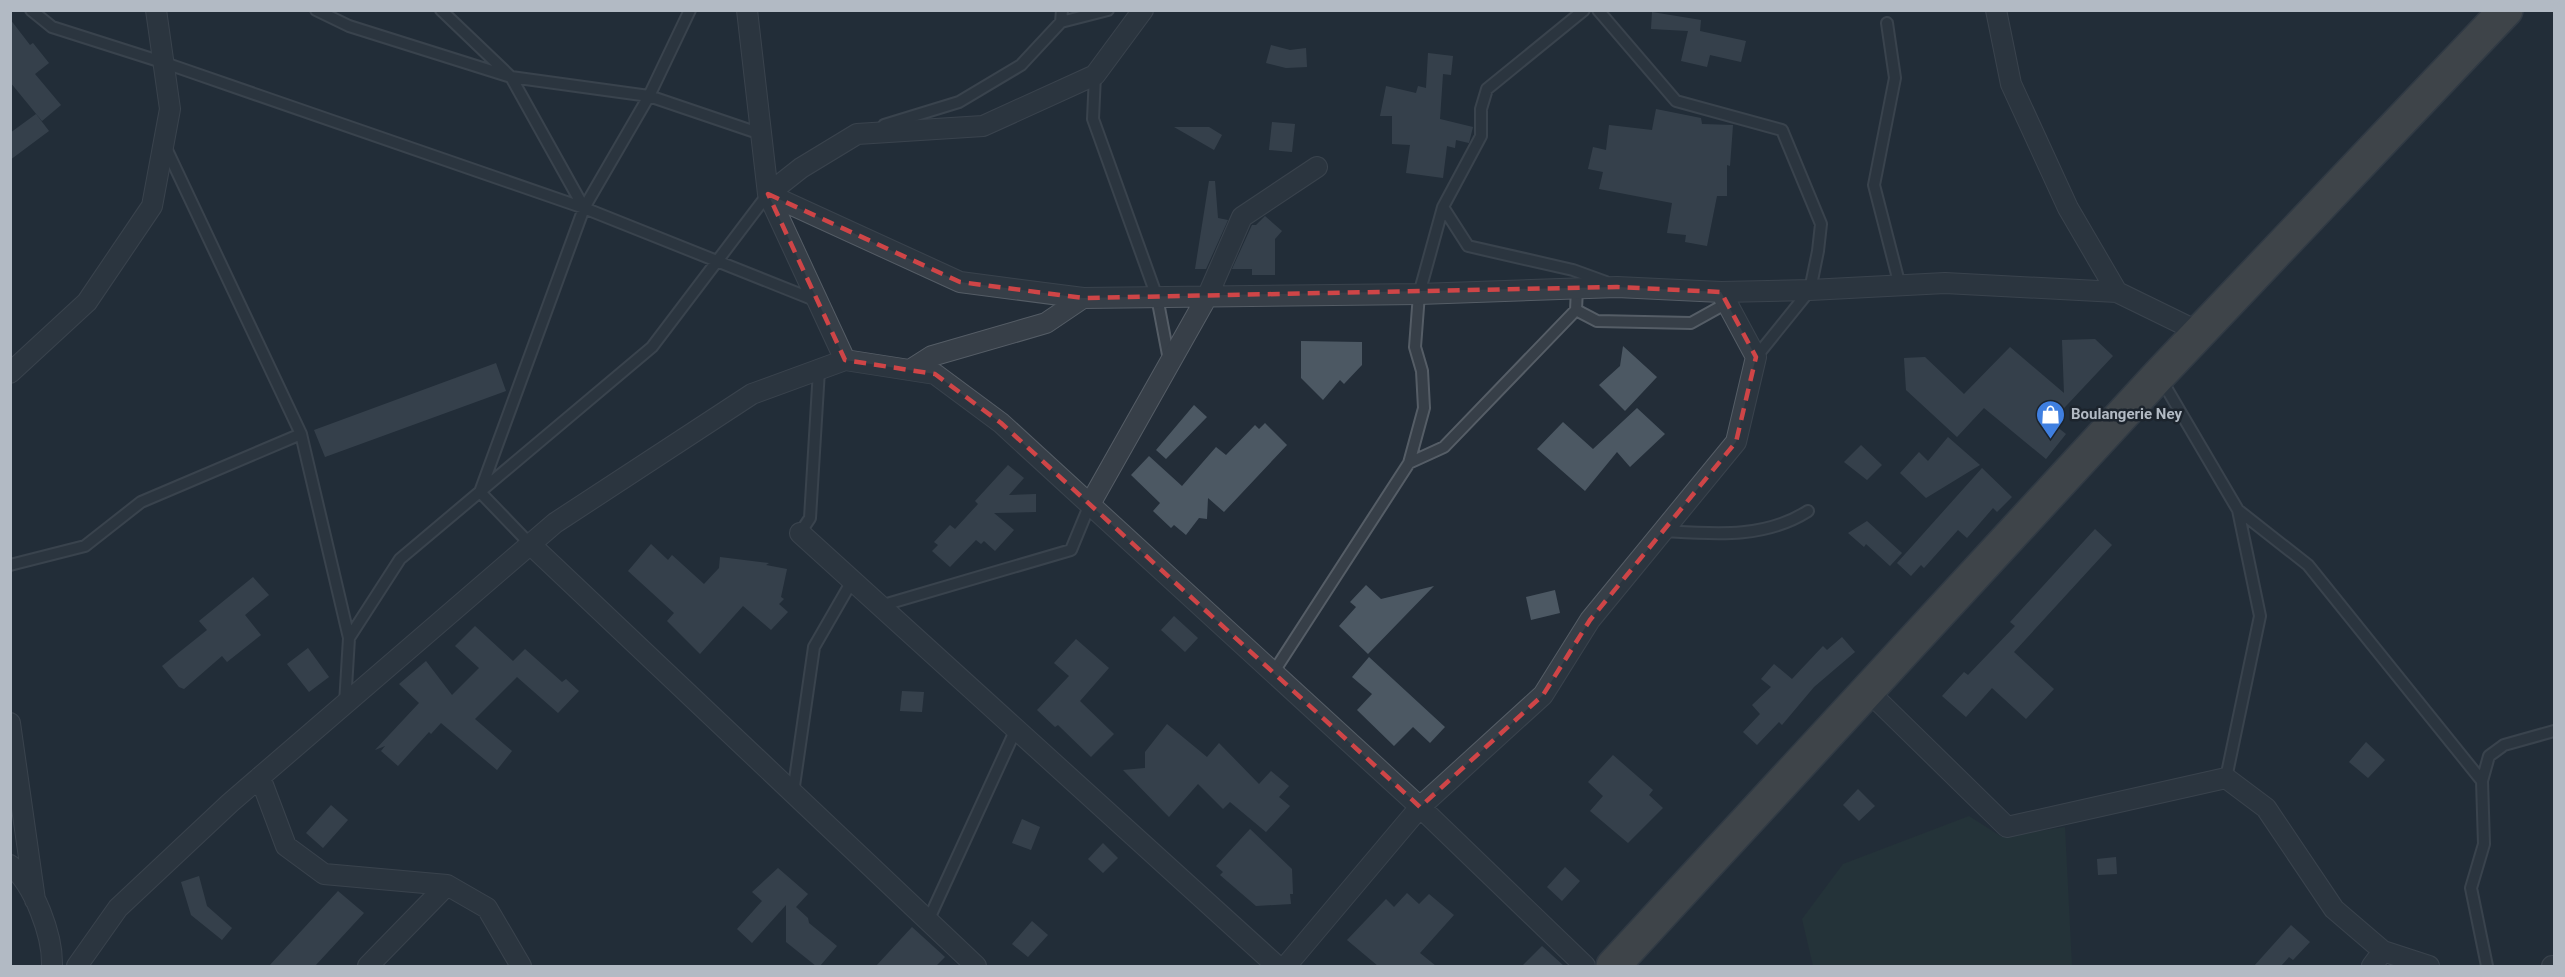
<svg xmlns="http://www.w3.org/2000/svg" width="2565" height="977" font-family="Roboto,sans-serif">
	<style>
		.green { fill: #263a3a }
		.building { fill: #4c5863 }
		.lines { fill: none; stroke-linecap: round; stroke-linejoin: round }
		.service-casing { stroke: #555d66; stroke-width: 14 }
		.minor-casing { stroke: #555d66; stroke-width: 22 }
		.trunk-casing { stroke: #424a53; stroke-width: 36 }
		.service { stroke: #373f48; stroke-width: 10 }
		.minor { stroke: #373f48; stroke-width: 20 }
		.trunk { stroke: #61605e; stroke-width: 33 }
		.marked { fill: none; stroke: #cf4547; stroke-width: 4.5; stroke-dasharray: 12 8; stroke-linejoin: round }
		.labels { text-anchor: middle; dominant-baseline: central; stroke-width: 5; stroke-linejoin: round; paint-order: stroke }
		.poi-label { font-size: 15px; font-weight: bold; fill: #b2bac4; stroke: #1c242d; text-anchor: start }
	</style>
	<rect width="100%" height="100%" fill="#232d38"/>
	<!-- green -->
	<path class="green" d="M 1969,816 L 2002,837 L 2065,827 L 2072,966 L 1813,966 L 1802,919 L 1843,864 Z"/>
	<!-- building -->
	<path class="building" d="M 1652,12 L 1701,20 L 1700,31 L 1746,41 L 1741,62 L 1710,55 L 1707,67 L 1681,61 L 1688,31 L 1651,29 Z
		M 10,19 L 30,45 L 33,43 L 49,63 L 35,74 L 61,105 L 42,121 L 10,82 Z
		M 1271,45 L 1290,50 L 1306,48 L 1307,67 L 1286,68 L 1266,63 Z
		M 1428,53 L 1453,56 L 1451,75 L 1443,74 L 1440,119 L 1473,127 L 1469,143 L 1456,140 L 1455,148 L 1447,146 L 1443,178 L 1406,173 L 1410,145 L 1392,144 L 1392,116 L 1380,116 L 1386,86 L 1416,93 L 1418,86 L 1426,88 Z
		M 1656,109 L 1701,118 L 1702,124 L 1733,125 L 1730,166 L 1727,165 L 1727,196 L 1717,196 L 1707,246 L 1685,242 L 1686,235 L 1667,233 L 1672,203 L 1599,189 L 1603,172 L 1588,169 L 1593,147 L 1606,150 L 1609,125 L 1652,130 Z
		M 36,114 L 49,131 L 10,160 L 10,133 Z
		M 1272,122 L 1295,124 L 1292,152 L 1269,150 Z
		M 1174,127 L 1209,127 L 1222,135 L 1214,150 Z
		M 1209,181 L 1215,181 L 1218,218 L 1228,220 L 1206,269 L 1195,269 Z
		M 1265,216 L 1282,231 L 1275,239 L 1275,275 L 1252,275 L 1252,269 L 1232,269 L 1252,225 L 1256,225 Z
		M 2095,339 L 2113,356 L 2051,422 L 2066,434 L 2046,459 L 1984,408 L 1957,437 L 1906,390 L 1904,358 L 1925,357 L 1964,394 L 2010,347 L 2064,393 L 2062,340 Z
		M 1301,341 L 1362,342 L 1362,365 L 1344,384 L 1340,380 L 1323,400 L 1301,378 Z
		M 1623,346 L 1657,377 L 1625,411 L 1599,385 L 1620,366 Z
		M 496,363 L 506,391 L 325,457 L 314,430 Z
		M 1194,405 L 1207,417 L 1166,459 L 1156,450 Z
		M 1637,408 L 1665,434 L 1630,467 L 1617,452 L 1585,491 L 1537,449 L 1563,422 L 1593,449 Z
		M 1265,423 L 1287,445 L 1224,512 L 1208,498 L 1207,519 L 1199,518 L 1186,535 L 1174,525 L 1171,528 L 1153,511 L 1160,503 L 1131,475 L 1149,456 L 1182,486 L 1216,447 L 1226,455 L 1255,425 L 1259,429 Z
		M 1948,437 L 1980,465 L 1926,498 L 1900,473 L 1919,452 L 1928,461 Z
		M 1861,445 L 1882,465 L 1867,480 L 1844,462 Z
		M 1008,465 L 1024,478 L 1009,495 L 1036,494 L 1036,512 L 994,513 L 1014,530 L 995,551 L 984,541 L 981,544 L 976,540 L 950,567 L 932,551 L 938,545 L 934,542 L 950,525 L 955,529 L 978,504 L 975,501 Z
		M 1982,468 L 2012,497 L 1997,512 L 1993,508 L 1967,538 L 1958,530 L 1924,568 L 1921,565 L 1911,576 L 1897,563 Z
		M 1867,521 L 1902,553 L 1890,566 L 1866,544 L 1864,547 L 1848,533 Z
		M 2095,529 L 2112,545 L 2014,652 L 2054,689 L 2026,719 L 1992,688 L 1966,717 L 1942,696 L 1964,672 L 1968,675 L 2015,626 L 2010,622 Z
		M 651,544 L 668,560 L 672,555 L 704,584 L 719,568 L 720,557 L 769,563 L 766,565 L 787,569 L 781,597 L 784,599 L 779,604 L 788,612 L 771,630 L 743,606 L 700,654 L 667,621 L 674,613 L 628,571 Z
		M 253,577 L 269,595 L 245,615 L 261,635 L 227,662 L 222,656 L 184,689 L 179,687 L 162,666 L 207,630 L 199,621 Z
		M 1366,585 L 1381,599 L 1434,586 L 1368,654 L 1339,626 L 1356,607 L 1350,602 Z
		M 1555,590 L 1560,613 L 1531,620 L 1526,597 Z
		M 1174,616 L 1198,638 L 1185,652 L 1161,630 Z
		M 475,626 L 513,661 L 525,649 L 562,682 L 566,679 L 579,691 L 558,713 L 517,677 L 475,719 L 512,751 L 497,770 L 441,723 L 431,734 L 429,732 L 398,766 L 381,751 L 385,746 L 375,750 L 419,703 L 399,684 L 426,661 L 452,695 L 479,668 L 455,646 Z
		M 1842,637 L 1855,652 L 1814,687 L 1782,725 L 1779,722 L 1757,745 L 1743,732 L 1760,714 L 1752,705 L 1771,687 L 1761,679 L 1774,664 L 1792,679 L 1823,646 L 1827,650 Z
		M 1076,639 L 1109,668 L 1080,701 L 1114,734 L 1091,757 L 1058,725 L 1055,727 L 1037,710 L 1069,676 L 1054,663 Z
		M 308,648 L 329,677 L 309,692 L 287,664 Z
		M 1369,657 L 1445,727 L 1430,743 L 1413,727 L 1394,746 L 1357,710 L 1372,694 L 1352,677 Z
		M 902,691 L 924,692 L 922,712 L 900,711 Z
		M 1167,724 L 1207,757 L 1219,743 L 1259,784 L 1271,771 L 1289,786 L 1279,797 L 1290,806 L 1266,832 L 1230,802 L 1223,809 L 1198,784 L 1169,817 L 1123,770 L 1145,768 L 1145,752 Z
		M 2366,742 L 2385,760 L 2368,778 L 2349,762 Z
		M 1613,755 L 1653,790 L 1649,795 L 1663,808 L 1628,843 L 1590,811 L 1603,796 L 1588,782 Z
		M 1858,789 L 1875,806 L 1859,821 L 1843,805 Z
		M 331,805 L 348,820 L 323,848 L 306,833 Z
		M 1022,819 L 1040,827 L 1031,850 L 1012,843 Z
		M 1250,829 L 1292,869 L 1293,894 L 1290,894 L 1291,904 L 1256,906 L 1220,875 L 1223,872 L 1216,866 Z
		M 1103,843 L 1118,858 L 1103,873 L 1088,859 Z
		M 2116,857 L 2117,874 L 2098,875 L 2097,859 Z
		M 1565,867 L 1580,881 L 1562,901 L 1547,887 Z
		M 778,868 L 808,894 L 796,907 L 808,918 L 809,923 L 837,946 L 820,966 L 816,966 L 786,942 L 786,905 L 752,943 L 737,929 L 762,901 L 752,892 Z
		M 199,876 L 207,906 L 232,928 L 222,940 L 191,915 L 181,882 Z
		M 338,891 L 364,913 L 315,966 L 269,966 Z
		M 1407,893 L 1419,904 L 1429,894 L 1454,915 L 1420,953 L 1436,966 L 1378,966 L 1347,940 L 1386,899 L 1394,907 Z
		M 1032,921 L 1048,935 L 1028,957 L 1012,944 Z
		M 2291,925 L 2310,942 L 2293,960 L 2289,957 L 2281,966 L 2254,966 Z
		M 912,927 L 945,957 L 936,966 L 876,966 Z
		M 1542,946 L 1564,966 L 1522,966 Z"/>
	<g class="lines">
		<defs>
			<path id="service" d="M 31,10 L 52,27 L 165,63 L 584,208 L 817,301
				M 316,10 L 349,26 L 511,77 L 649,96 L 761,134
				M 441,10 L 511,77 L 584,208
				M 1598,10 L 1676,101 L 1782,130 L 1821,224 L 1818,251 L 1810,290 L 1756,357
				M 1061,22 L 1062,10
				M 1887,23 L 1895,78 L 1874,185 L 1900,286
				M 1095,75 L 1093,119 L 1157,297 L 1169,360
				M 884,125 L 959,102 L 1021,65 L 1061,22 L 1108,10
				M 165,146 L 301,434 L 349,638
				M 1443,207 L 1468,246 L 1573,270 L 1606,282
				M 1576,310 L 1597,321 L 1691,323 L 1727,303
				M 2161,379 L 2238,510 L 2308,565 L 2482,781
				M 1409,463 L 1444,447 L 1576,310 L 1577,288
				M 1664,531 C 1714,534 1764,539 1808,511
				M 800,533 L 810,518 L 819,370
				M 530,544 L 480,492 L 584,208 L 649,96 L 690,10
				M 10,565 L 85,546 L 141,502 L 301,434
				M 880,606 L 1071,550 L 1090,504
				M 1273,673 L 1409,463 L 1424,408 L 1422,371 L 1415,347 L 1419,294 L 1443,207 L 1481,136 L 1481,109 L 1487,89 L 1584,10
				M 345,704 L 349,638 L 400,559 L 652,347 L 768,194
				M 2226,778 L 2260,616 L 2238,510
				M 793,793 L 814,647 L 852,581
				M 928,921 L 1016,729
				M 2487,966 L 2471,888 L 2484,844 L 2482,781 L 2489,756 L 2504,745 L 2554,731"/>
			<path id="minor" d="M 747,10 L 768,194 L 960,282 L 1083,298 L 1419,294 L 1617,287 L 1721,292 L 1810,290 L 1945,283 L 2117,292
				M 1996,10 L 2011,84 L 2068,208 L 2117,292 L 2201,333
				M 845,360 L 768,194 L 801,168 L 857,134 L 983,126 L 1095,75 L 1143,10
				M 910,370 L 932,356 L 1046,323 L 1083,298
				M 10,373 L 87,302 L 152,206 L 170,109 L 156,10
				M 1090,504 L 1208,295 L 1242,217 L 1317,167
				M 800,533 L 1277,966
				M 530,544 L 976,966
				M 1868,691 L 2007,827 L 2226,778 L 2266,808 L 2334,909 L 2383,951 L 2429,966
				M 10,723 L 35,900
				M 260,777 L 286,846 L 324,874 L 447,885 L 487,908 L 521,966
				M 10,865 C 34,884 53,936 52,966
				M 77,966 L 118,908 L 230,803 L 555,523 L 752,394 L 845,360 L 935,374 L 1001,423 L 1420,807 L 1585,966
				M 368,966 L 447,885
				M 1286,966 L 1420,807 L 1543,695 L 1590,620 L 1736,442 L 1756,357 L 1721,292
				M 2372,966 L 2383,951
				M 2552,966 L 2554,966"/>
			<path id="trunk" d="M 1613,966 L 2159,375 L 2506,10"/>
		</defs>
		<!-- service casing -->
		<use href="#service" class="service-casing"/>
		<!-- minor casing -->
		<use href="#minor" class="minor-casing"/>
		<!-- trunk casing -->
		<use href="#trunk" class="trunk-casing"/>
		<!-- service -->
		<use href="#service" class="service"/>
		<!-- minor -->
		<use href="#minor" class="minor"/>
		<!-- trunk -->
		<use href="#trunk" class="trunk"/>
	</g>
	<!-- marked area -->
	<path d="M0 0H2565V977H0ZM 768,194 L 960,282 L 1083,298 L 1617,287 L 1721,292 L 1756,357 L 1736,442 L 1590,620 L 1543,695 L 1420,807 L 1001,423 L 935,374 L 845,360 Z" fill="#232d38" fill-opacity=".55" fill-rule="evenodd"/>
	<path class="marked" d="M 768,194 L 960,282 L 1083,298 L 1617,287 L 1721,292 L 1756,357 L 1736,442 L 1590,620 L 1543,695 L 1420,807 L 1001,423 L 935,374 L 845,360 Z"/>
	<!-- icons -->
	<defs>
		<symbol id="shop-pin" viewBox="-11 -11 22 30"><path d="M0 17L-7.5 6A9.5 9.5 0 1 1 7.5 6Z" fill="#3f7fe0" stroke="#1c242d"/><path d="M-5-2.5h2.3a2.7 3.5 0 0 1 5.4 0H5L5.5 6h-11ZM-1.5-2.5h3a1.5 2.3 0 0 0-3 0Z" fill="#fff"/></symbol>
	</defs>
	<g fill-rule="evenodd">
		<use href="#shop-pin" x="2034" y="398" width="33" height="45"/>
	</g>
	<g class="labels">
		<!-- poi labels -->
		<g class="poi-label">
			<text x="2071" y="414">Boulangerie Ney</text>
		</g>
	</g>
	<!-- border -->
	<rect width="2565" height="977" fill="none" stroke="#b2bac4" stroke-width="24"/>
</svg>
